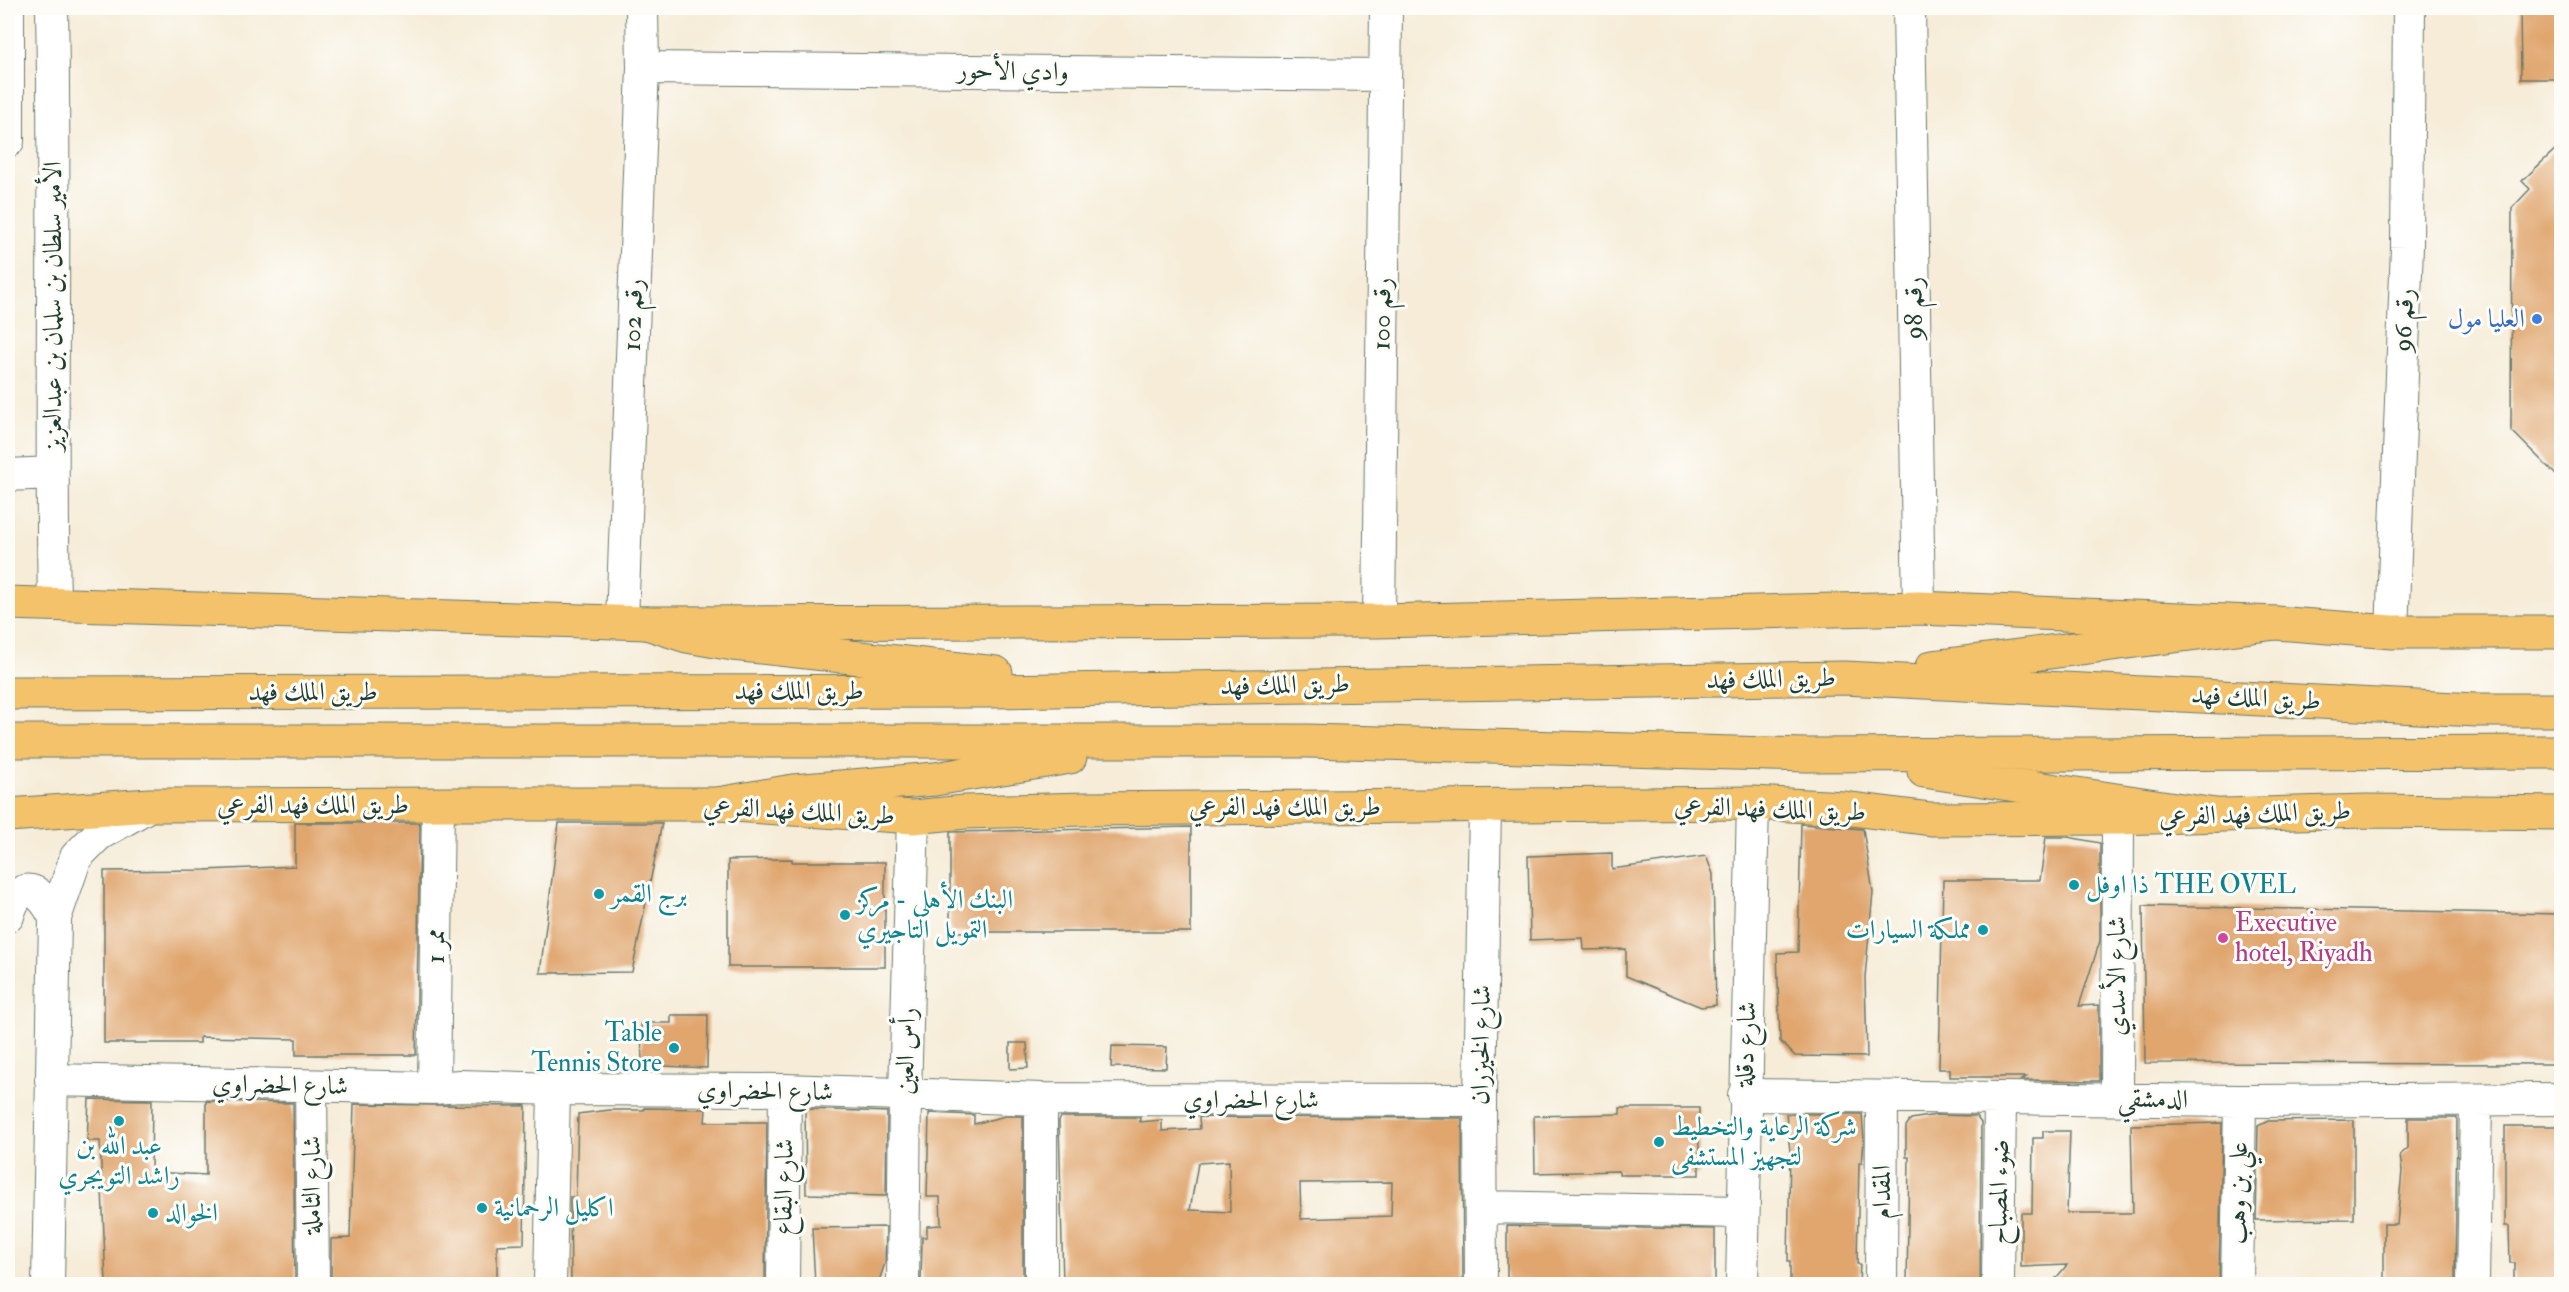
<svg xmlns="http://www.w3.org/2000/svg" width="2569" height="1292" font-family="'IM FELL Double Pica',Amiri,serif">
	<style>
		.building { fill: #e0a66e; fill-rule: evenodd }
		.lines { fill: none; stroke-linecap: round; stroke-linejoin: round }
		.minor-casing { stroke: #6a7a6d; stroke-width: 34 }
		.major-casing { stroke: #6a7a6d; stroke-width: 35 }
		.highway-casing { stroke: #6a7a6d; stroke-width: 35 }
		.minor { stroke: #fff; stroke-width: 32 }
		.major { stroke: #f3c26a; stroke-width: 33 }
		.highway { stroke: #f3c26a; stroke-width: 33 }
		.shop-dot { fill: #3f7fe0; stroke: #fdfcf7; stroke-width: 2 }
		.culture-dot { fill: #0f9aa8; stroke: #fdfcf7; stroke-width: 2 }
		.hotel-dot { fill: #d1479c; stroke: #fdfcf7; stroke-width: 2 }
		.labels { text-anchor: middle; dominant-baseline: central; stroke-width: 6; stroke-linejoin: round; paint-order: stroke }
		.street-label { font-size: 26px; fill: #1f3d34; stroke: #fdfcf7 }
		.shop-label { font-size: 26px; fill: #366cbe; stroke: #fdfcf7; text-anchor: end }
		.culture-label { font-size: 26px; fill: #0d838f; stroke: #fdfcf7; text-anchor: start }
		.hotel-label { font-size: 26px; fill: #b23c85; stroke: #fdfcf7; text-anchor: start }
	</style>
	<rect width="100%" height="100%" fill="#fdfcf7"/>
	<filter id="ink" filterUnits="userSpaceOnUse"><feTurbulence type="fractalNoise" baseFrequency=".0167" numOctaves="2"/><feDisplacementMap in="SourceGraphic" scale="12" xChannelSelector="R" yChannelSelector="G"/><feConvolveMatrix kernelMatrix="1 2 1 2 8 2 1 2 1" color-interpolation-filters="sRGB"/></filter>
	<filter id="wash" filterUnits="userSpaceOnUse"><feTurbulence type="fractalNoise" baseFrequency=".008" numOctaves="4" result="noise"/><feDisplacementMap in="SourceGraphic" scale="24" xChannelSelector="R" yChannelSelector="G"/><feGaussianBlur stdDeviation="1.35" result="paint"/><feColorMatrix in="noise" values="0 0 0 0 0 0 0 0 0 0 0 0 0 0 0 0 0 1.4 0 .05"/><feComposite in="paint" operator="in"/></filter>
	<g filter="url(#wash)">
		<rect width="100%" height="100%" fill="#f6ecd8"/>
		<g id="blocks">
			<!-- building -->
			<path class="building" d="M 2520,8 L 2562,8 L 2562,79 L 2521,79 Z
				M 2562,143 L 2562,481 L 2511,430 L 2512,208 L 2530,189 L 2522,181 Z
				M 295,823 L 420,823 L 416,1055 L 296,1055 L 296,1039 L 200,1037 L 200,1043 L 104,1043 L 104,871 L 205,870 L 295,866 Z
				M 559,823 L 662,823 L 632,972 L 540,973 Z
				M 1801,824 L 1863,829 L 1873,892 L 1865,977 L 1867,1057 L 1795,1056 L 1780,1041 L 1777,953 L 1798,952 Z
				M 1191,827 L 1191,932 L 950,932 L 950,832 Z
				M 2046,837 L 2068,837 L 2100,843 L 2100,941 L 2079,1006 L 2099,1005 L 2099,1081 L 2021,1080 L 2026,1077 L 1950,1077 L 1950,1069 L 1939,1069 L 1943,880 L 2040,880 Z
				M 1612,853 L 1612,869 L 1706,856 L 1713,874 L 1716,1005 L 1701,1007 L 1626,976 L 1626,949 L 1584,950 L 1583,938 L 1530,940 L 1528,856 Z
				M 792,859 L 792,862 L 885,862 L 885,967 L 728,967 L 728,860 Z
				M 2143,906 L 2562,914 L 2562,1064 L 2145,1063 Z
				M 671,1015 L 708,1015 L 707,1068 L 642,1065 L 641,1023 L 671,1023 Z
				M 1010,1043 L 1027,1043 L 1028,1068 L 1010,1069 Z
				M 1112,1046 L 1167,1047 L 1166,1068 L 1111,1067 Z
				M 89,1099 L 152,1100 L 151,1172 L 206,1175 L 206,1101 L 293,1103 L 295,1284 L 106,1284 L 100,1141 L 87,1141 Z
				M 354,1104 L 526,1106 L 524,1244 L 497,1245 L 497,1284 L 331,1284 L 331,1239 L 350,1238 Z
				M 644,1108 L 706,1109 L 705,1122 L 767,1122 L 765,1284 L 571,1284 L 570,1197 L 576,1197 L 578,1114 L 610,1110 L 644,1110 Z
				M 1620,1108 L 1699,1108 L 1699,1175 L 1619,1175 L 1619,1171 L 1535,1173 L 1534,1116 L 1620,1114 Z
				M 807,1109 L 887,1112 L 886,1196 L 806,1194 L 805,1110 Z
				M 929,1113 L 974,1115 L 974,1124 L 1005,1116 L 1023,1116 L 1023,1284 L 921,1284 L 922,1237 L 927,1237 L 927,1226 L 941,1225 L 940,1197 L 927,1197 Z
				M 1786,1114 L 1862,1114 L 1864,1141 L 1862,1163 L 1859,1163 L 1857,1264 L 1860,1264 L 1859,1284 L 1790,1284 L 1790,1261 L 1788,1261 L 1790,1151 Z
				M 1936,1115 L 1976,1116 L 1981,1123 L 1980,1284 L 1907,1284 L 1909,1157 L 1906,1157 L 1906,1126 L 1911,1119 Z
				M 1061,1117 L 1140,1117 L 1140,1122 L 1162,1120 L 1162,1131 L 1200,1129 L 1199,1117 L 1462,1118 L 1463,1284 L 1063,1284 L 1059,1121 ZM 1229,1161 L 1230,1212 L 1190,1210 L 1198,1163 ZM 1392,1182 L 1391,1216 L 1301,1219 L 1300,1183 Z
				M 2408,1118 L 2457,1118 L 2455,1284 L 2384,1284 L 2384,1224 L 2397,1224 L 2402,1171 L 2400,1155 L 2408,1148 Z
				M 2354,1120 L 2354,1219 L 2256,1220 L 2258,1126 L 2268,1121 Z
				M 2222,1123 L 2219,1284 L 2051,1284 L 2067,1265 L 2021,1267 L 2021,1213 L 2032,1213 L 2033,1138 L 2043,1138 L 2043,1131 L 2070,1131 L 2067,1213 L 2133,1213 L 2131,1125 Z
				M 2505,1126 L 2562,1126 L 2562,1284 L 2514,1284 L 2514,1263 L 2510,1263 L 2509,1226 L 2505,1226 Z
				M 1507,1226 L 1715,1229 L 1715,1284 L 1507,1284 Z
				M 886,1227 L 885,1263 L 878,1284 L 815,1284 L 812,1228 Z"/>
		</g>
	</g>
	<g filter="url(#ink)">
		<use href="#blocks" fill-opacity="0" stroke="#6a7a6d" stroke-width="1.5"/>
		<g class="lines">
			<defs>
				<path id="minor" d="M 52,8 C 56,206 50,405 54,604
					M 1909,8 L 1919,608
					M 643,68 L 1384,75
					M 8,141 L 8,8
					M 8,475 L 52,473
					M 622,621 L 643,68 L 642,8
					M 1379,621 L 1386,8
					M 2392,632 L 2407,247 L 2409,8
					M 8,916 C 19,876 41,888 55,918
					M 51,1080 L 434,1088 L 460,1086 L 554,1089 L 785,1090 L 1041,1099 L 1480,1100
					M 311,1086 L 313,1284
					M 434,1088 L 438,804
					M 1744,1095 L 2240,1101 L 2562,1099
					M 2117,1098 L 2118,818
					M 1041,1099 L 1041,1284
					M 1481,1207 L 1742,1212
					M 48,1284 L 55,918 L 76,857 L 98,835 L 150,805
					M 550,1284 L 554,1089
					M 783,1284 L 785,1090
					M 903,1284 L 905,1093 L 913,817
					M 1481,1284 L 1480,1100 L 1485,806
					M 1742,1284 L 1753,803
					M 1881,1284 L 1882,1099
					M 1998,1284 L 2000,1100
					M 2237,1284 L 2240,1101
					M 2473,1284 L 2476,1101"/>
				<path id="major" d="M 8,603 L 647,623 L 1379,621 L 1919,608 L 2276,623 L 2392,632 L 2562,632
					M 8,815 L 150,805 L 452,804 L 718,804 L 913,817 L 965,812 L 1086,809 L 1753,803 L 1844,808 L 1931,819 L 2118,818 L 2366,811 L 2562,813"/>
				<path id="highway" d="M 647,623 L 687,636 L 733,644 L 996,673
					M 1932,667 L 2276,623
					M 8,693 L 991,691 L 1845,678 L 2476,710 L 2562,710
					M 8,741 L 1308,741 L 1806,755 L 2562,752
					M 1924,771 L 2215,815
					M 718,804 L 793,791 L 935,779 L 1070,757"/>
			</defs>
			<!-- minor casing -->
			<use href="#minor" class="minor-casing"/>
			<!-- major casing -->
			<use href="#major" class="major-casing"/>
			<!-- highway casing -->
			<use href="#highway" class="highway-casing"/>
			<!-- minor -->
			<use href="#minor" class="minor"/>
			<!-- major -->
			<use href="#major" class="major"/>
			<!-- highway -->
			<use href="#highway" class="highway"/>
		</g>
	</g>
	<!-- markers -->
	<circle class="shop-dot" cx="2537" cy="319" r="6"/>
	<g class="culture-dot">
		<circle cx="2074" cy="885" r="6"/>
		<circle cx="599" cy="894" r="6"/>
		<circle cx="845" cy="915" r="6"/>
		<circle cx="1983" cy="930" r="6"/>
		<circle cx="674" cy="1048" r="6"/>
		<circle cx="119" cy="1121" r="6"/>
		<circle cx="1659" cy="1142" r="6"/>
		<circle cx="482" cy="1208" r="6"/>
		<circle cx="153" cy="1213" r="6"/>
	</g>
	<circle class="hotel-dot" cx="2223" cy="938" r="6"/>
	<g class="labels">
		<!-- street labels -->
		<g class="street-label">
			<text transform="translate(1013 71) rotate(1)">وادي الأحور</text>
			<text transform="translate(53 306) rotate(-90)">الأمير سلطان بن سلمان بن عبدالعزيز</text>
			<text transform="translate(1914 308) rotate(-91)">رقم 98</text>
			<text transform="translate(1382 314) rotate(-89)">رقم 100</text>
			<text transform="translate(633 315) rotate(-88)">رقم 102</text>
			<text transform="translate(2404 320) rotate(-88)">رقم 96</text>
			<text transform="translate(1771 679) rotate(-1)">طريق الملك فهد</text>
			<text transform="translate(1285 685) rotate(-1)">طريق الملك فهد</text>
			<text x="799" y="691">طريق الملك فهد</text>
			<text x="313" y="692">طريق الملك فهد</text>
			<text transform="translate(2256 698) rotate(3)">طريق الملك فهد</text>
			<text x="313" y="805">طريق الملك فهد الفرعي</text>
			<text x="1285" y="807">طريق الملك فهد الفرعي</text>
			<text transform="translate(1770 809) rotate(2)">طريق الملك فهد الفرعي</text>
			<text transform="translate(799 811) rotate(3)">طريق الملك فهد الفرعي</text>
			<text transform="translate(2255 814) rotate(-2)">طريق الملك فهد الفرعي</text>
			<text transform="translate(436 946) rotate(-89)">ممر 1</text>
			<text transform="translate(2117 976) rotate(-90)">شارع الأسدي</text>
			<text transform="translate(1746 1044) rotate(-88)">شارع دقلة</text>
			<text transform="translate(1481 1045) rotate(-89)">شارع الخيزران</text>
			<text transform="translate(906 1051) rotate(-88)">رأس العين</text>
			<text transform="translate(280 1085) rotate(1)">شارع الحضراوي</text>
			<text transform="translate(765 1091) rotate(1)">شارع الحضراوي</text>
			<text transform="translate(2153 1099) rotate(1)">الدمشقي</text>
			<text x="1251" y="1100">شارع الحضراوي</text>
			<text transform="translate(312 1185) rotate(-90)">شارع الثاملة</text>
			<text transform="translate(784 1187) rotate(-89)">شارع البقاع</text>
			<text transform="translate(1882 1192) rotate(-90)">المقدام</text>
			<text transform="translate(1999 1192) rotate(-89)">ضوء المصباح</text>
			<text transform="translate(2238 1193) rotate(-89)">علي بن وهب</text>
		</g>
		<!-- shop labels -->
		<g class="shop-label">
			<text x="2525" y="319">العليا مول</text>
		</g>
		<!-- culture labels -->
		<g class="culture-label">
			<text x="2086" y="885">ذا اوفل THE OVEL</text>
			<text x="611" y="894">برج القمر</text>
			<text x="857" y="900">البنك الأهلي - مركز<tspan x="857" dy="30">التمويل التاجيري</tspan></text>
			<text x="1971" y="930" text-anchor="end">مملكة السيارات</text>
			<text x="662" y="1033" text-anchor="end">Table<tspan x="662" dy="30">Tennis Store</tspan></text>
			<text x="1671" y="1127">شركة الرعاية والتخطيط<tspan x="1671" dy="30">لتجهيز المستشفى</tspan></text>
			<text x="119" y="1146" text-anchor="middle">عبد الله بن<tspan x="119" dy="30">راشد التويجري</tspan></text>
			<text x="494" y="1208">اكليل الرحمانية</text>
			<text x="165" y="1213">الخوالد</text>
		</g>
		<!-- hotel labels -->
		<g class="hotel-label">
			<text x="2235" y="923">Executive<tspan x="2235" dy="30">hotel, Riyadh</tspan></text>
		</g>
	</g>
	<!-- margin -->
	<rect width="2569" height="1292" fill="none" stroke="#fdfcf7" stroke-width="30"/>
</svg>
